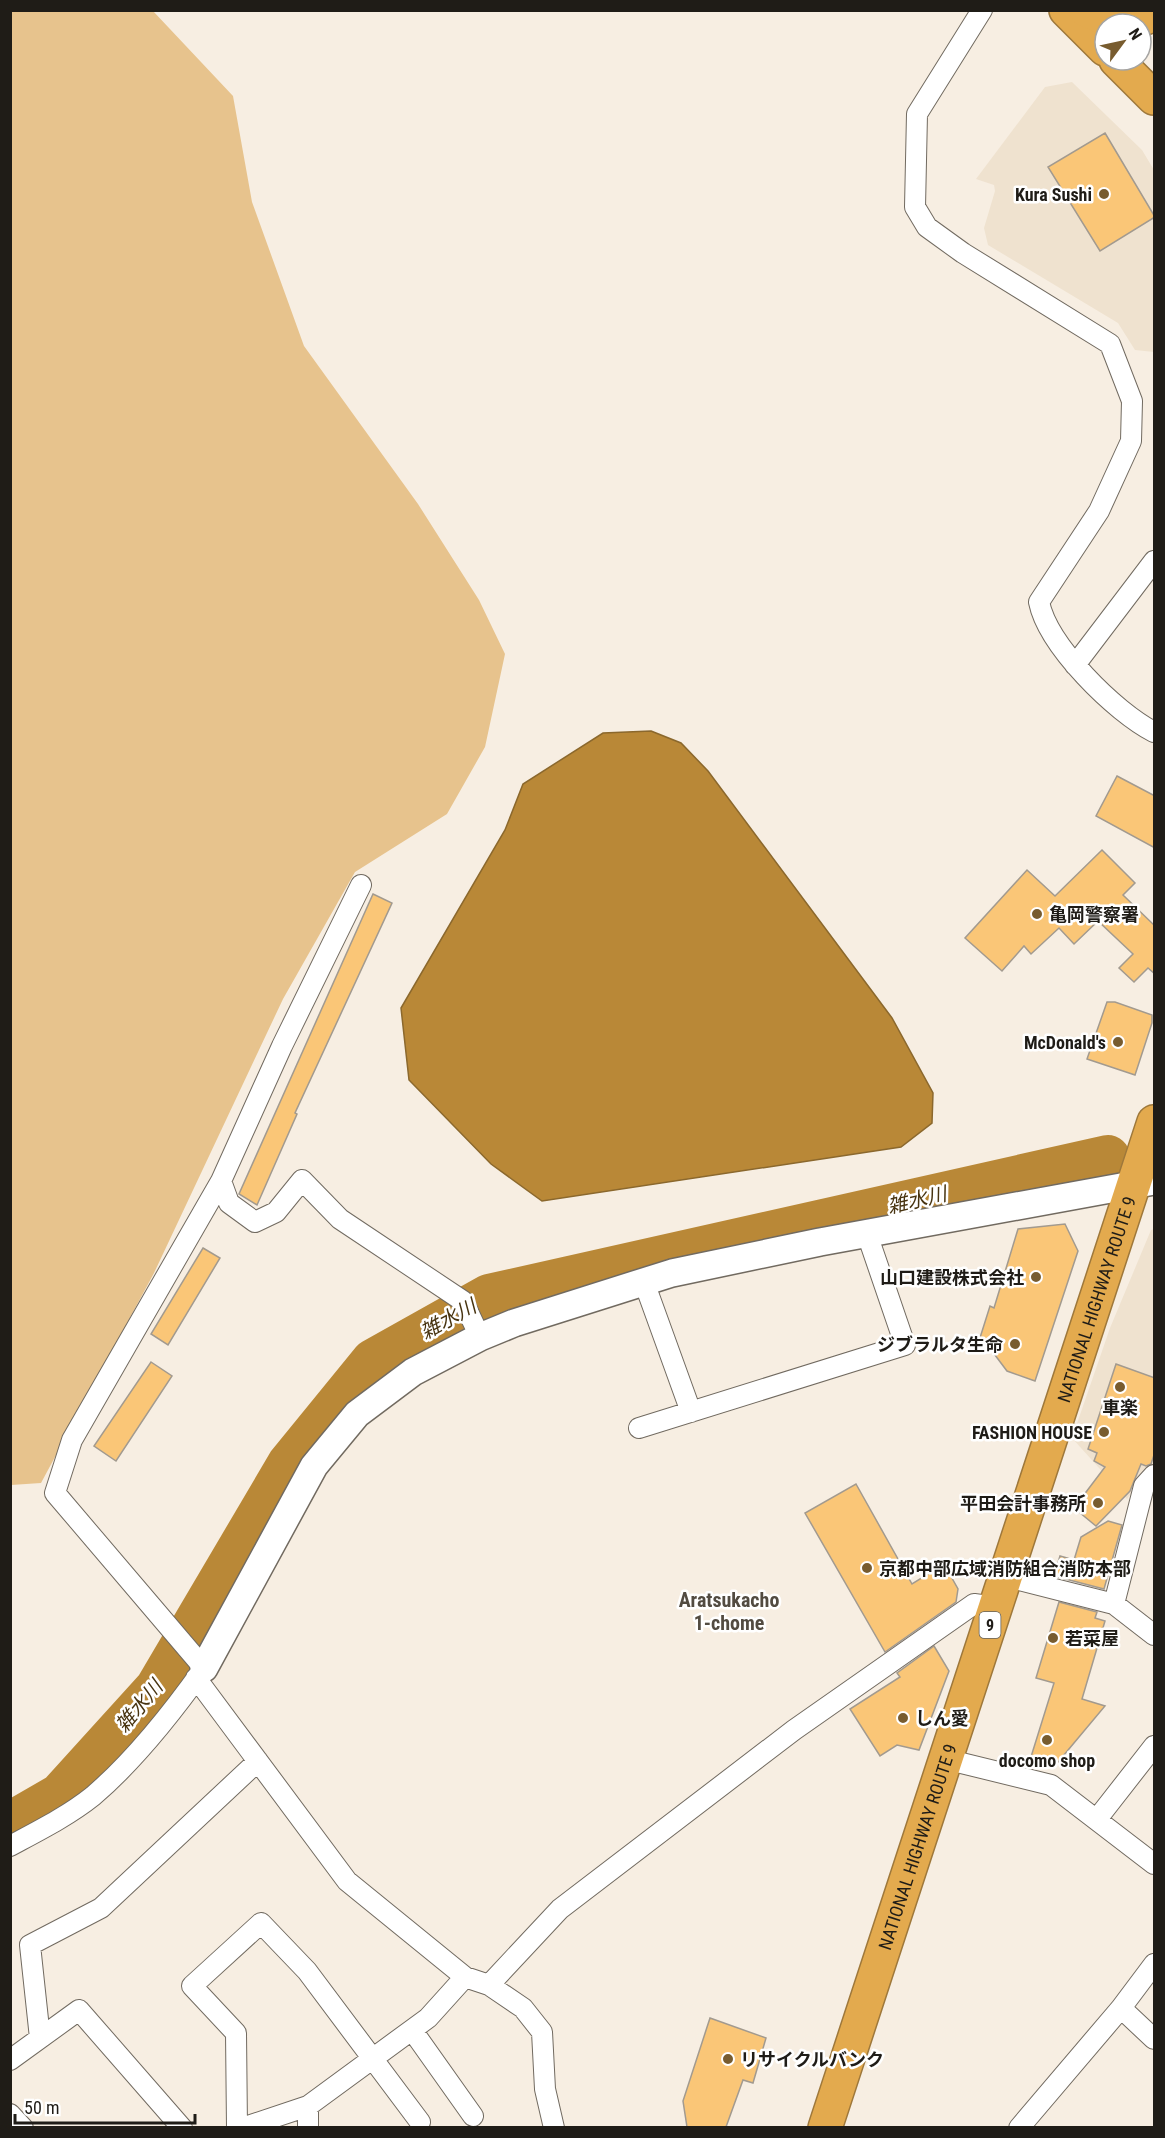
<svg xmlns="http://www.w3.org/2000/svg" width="1165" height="2138" font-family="'Roboto Condensed','Noto Sans JP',sans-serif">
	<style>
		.built { fill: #efe2cf }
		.green { fill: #e7c38d }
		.water { fill: #b98837; stroke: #8b682d; stroke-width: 1.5 }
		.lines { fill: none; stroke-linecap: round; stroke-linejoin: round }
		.river { stroke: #b98837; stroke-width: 44 }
		.building { fill: #fac677; stroke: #a29a8f; stroke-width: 1.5 }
		.street-casing { stroke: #716a60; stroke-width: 22 }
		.secondary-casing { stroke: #716a60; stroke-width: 30 }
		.highway-casing { stroke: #9e783b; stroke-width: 36 }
		.street { stroke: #fff; stroke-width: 20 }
		.secondary { stroke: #fff; stroke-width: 27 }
		.highway { stroke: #e3aa4e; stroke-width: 33 }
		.poi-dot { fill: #785c2f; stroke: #fff; stroke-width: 2 }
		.labels { text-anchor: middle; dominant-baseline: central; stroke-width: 5; stroke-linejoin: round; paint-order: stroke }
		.shield { fill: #fff; stroke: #62605d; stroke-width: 1.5 }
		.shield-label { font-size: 16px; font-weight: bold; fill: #1f1c17 }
		.poi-label { font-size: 18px; font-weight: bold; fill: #1f1c17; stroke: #fff; text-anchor: end }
		.street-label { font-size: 18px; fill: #1f1c17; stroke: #fff }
		.water-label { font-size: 20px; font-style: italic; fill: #483411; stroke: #fff }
		.neighbourhood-label { font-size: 20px; font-weight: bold; fill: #524b41; stroke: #fff }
	</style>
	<rect width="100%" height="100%" fill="#f7eee2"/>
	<!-- built -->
	<path class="built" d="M 1072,82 L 1142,150 L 1154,170 L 1154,352 L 1135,350 L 1118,323 L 988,245 L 984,228 L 995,191 L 994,185 L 976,179 L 1045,87 Z
		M 1154,1229 L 1154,1465 L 1127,1499 L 1072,1438 L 1110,1328 L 1151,1230 Z"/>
	<!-- green -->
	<path class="green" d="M 11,11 L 153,11 L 233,96 L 252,202 L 304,346 L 418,504 L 479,600 L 505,654 L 485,747 L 447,814 L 355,872 L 283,999 L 154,1273 L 41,1483 L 11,1485 Z"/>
	<!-- water -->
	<path class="water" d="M 651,731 L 681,743 L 708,771 L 892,1018 L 933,1093 L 932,1123 L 901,1147 L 542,1201 L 491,1164 L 409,1080 L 401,1008 L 505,830 L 523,784 L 603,733 Z"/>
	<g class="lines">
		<!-- river -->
		<path class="river" d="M 10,1824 L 60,1795 L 157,1688 L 289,1464 L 373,1361 L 489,1296 L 1108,1157"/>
	</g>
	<!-- building -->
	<path class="building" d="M 1105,133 L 1155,217 L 1100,251 L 1048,167 Z
		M 1117,776 L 1155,796 L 1155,848 L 1096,816 Z
		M 1102,850 L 1135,883 L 1123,895 L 1155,926 L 1155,974 L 1148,968 L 1134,982 L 1119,968 L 1133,954 L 1098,921 L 1074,944 L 1059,928 L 1031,954 L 1024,946 L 1002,971 L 965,938 L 1027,870 L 1055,896 Z
		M 373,894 L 392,903 L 295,1113 L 297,1114 L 257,1205 L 239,1194 Z
		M 1107,1002 L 1115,1002 L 1152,1015 L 1152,1023 L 1135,1075 L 1087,1059 Z
		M 1065,1224 L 1078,1251 L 1035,1381 L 1007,1371 L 989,1347 L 979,1341 L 990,1306 L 994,1308 L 1018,1229 Z
		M 203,1248 L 220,1258 L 168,1345 L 151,1334 Z
		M 151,1362 L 172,1376 L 116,1461 L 94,1446 Z
		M 1116,1364 L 1155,1378 L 1155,1452 L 1151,1464 L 1146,1466 L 1141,1464 L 1130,1491 L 1096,1526 L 1074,1508 L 1105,1467 L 1094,1461 L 1097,1453 L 1088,1449 Z
		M 856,1484 L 912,1584 L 944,1564 L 958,1589 L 956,1602 L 885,1652 L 805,1513 Z
		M 1108,1521 L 1122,1525 L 1104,1589 L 1054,1576 L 1060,1556 L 1074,1560 L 1081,1537 Z
		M 1059,1602 L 1097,1612 L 1095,1618 L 1105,1621 L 1082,1699 L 1105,1706 L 1053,1768 L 1030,1760 L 1054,1683 L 1036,1678 Z
		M 934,1646 L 949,1671 L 919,1750 L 897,1745 L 880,1756 L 850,1709 L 900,1677 L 897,1673 Z
		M 710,2018 L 766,2038 L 753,2083 L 743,2080 L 726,2127 L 687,2127 L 683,2101 Z"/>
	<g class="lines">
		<defs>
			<path id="street" d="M 982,10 L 917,114 L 915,207 L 927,227 L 963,253 L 1110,344 L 1132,401 L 1131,441 L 1099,511 L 1039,602 C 1048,646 1115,712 1154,732
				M 1075,665 L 1154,561
				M 221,1181 L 229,1203 L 255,1222 L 276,1212 L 302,1180 L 340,1219 L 463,1301 L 480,1337
				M 644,1282 L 691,1412
				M 639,1428 L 905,1345 L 867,1234
				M 1007,1577 L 1114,1604 L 1154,1635
				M 1114,1604 L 1144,1486 L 1154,1475
				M 196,1678 L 347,1881 L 465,1977 L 489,1985 L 523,2008 L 542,2032 L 545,2089 L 554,2128
				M 945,1759 L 1051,1785 L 1154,1864
				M 1097,1819 L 1154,1746
				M 10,1846 C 38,1831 68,1816 93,1796 C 135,1760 172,1713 204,1668 L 55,1493 L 72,1440 L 221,1181 L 282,1046 L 361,885
				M 489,1985 L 560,1909 L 794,1730 L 974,1604 L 996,1607
				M 1121,2008 L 1154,2039
				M 412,2030 L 473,2116
				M 40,2038 L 30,1945 L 101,1908 L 258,1761
				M 10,2060 L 79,2010 L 182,2128
				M 10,2114 L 23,2128
				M 237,2128 L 236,2033 L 192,1986 L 261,1923 L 307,1971 L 420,2122
				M 242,2128 L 308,2106 L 428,2018 L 465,1977
				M 308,2128 L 308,2106
				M 1019,2128 L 1121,2008 L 1154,1964"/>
			<path id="secondary" d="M 204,1668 L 314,1466 L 357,1414 L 413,1372 L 480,1337 L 514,1323 L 672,1273 L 820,1242 L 1154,1181"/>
			<g id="highway">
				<path d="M 1066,10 L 1105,49"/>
				<path d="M 1086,10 C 1109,21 1132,29 1154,13"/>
				<path d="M 1116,60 L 1154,98"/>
				<path id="s1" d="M 825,2128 L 1154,1122"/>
			</g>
		</defs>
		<!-- street casing -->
		<use href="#street" class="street-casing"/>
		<!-- secondary casing -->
		<use href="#secondary" class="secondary-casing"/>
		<!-- highway casing -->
		<use href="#highway" class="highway-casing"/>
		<!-- street -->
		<use href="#street" class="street"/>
		<!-- secondary -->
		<use href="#secondary" class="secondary"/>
		<!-- highway -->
		<use href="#highway" class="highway"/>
	</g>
	<!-- markers -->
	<g class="poi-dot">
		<circle cx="1104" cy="194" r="6"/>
		<circle cx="1037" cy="914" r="6"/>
		<circle cx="1118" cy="1042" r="6"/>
		<circle cx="1036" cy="1277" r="6"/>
		<circle cx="1015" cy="1344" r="6"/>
		<circle cx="1120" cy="1387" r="6"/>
		<circle cx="1104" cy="1432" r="6"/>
		<circle cx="1098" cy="1503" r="6"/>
		<circle cx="867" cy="1568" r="6"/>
		<circle cx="1053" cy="1638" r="6"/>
		<circle cx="903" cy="1718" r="6"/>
		<circle cx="1047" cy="1740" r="6"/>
		<circle cx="728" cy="2059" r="6"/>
	</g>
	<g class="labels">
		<!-- shield labels -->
		<rect class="shield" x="979.5" y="1612" width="21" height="26" rx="4.5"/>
		<g class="shield-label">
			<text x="990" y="1625">9</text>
		</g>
		<!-- poi labels -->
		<g class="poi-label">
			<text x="1092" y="194">Kura Sushi</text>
			<text x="1049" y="914" text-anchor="start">亀岡警察署</text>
			<text x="1106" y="1042">McDonald's</text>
			<text x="1024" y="1277">山口建設株式会社</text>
			<text x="1003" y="1344">ジブラルタ生命</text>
			<text x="1120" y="1407" text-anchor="middle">車楽</text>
			<text x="1092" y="1432">FASHION HOUSE</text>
			<text x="1086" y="1503">平田会計事務所</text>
			<text x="879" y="1568" text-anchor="start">京都中部広域消防組合消防本部</text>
			<text x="1065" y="1638" text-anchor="start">若菜屋</text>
			<text x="915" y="1718" text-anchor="start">しん愛</text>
			<text x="1047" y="1760" text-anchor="middle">docomo shop</text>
			<text x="740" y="2059" text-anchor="start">リサイクルバンク</text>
		</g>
		<!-- street labels -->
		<g class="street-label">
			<text stroke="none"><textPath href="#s1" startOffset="872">NATIONAL HIGHWAY ROUTE 9</textPath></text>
			<text stroke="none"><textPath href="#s1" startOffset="296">NATIONAL HIGHWAY ROUTE 9</textPath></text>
		</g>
		<!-- water labels -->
		<g class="water-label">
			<text transform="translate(917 1200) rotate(-13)">雑水川</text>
			<text transform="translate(448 1319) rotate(-29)">雑水川</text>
			<text transform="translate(139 1706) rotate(-50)">雑水川</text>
		</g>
		<!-- neighbourhood labels -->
		<g class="neighbourhood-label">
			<text x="729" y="1600">Aratsukacho<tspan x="729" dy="23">1-chome</tspan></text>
		</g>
	</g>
	<!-- border -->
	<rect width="1165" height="2138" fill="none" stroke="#1f1c17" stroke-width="24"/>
	<!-- north arrow -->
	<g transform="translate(1123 42) rotate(57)"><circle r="28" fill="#ffffff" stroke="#a5a4a2" stroke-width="1.5"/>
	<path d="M0-4.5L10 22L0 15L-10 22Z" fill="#785c2f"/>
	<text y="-9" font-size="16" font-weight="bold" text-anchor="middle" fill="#1f1c17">N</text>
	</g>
	<!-- scale -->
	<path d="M15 2114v9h180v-9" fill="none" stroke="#1f1c17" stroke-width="3"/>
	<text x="24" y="2114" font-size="18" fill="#1f1c17" stroke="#ffffff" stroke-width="4.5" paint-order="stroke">50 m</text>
</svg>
